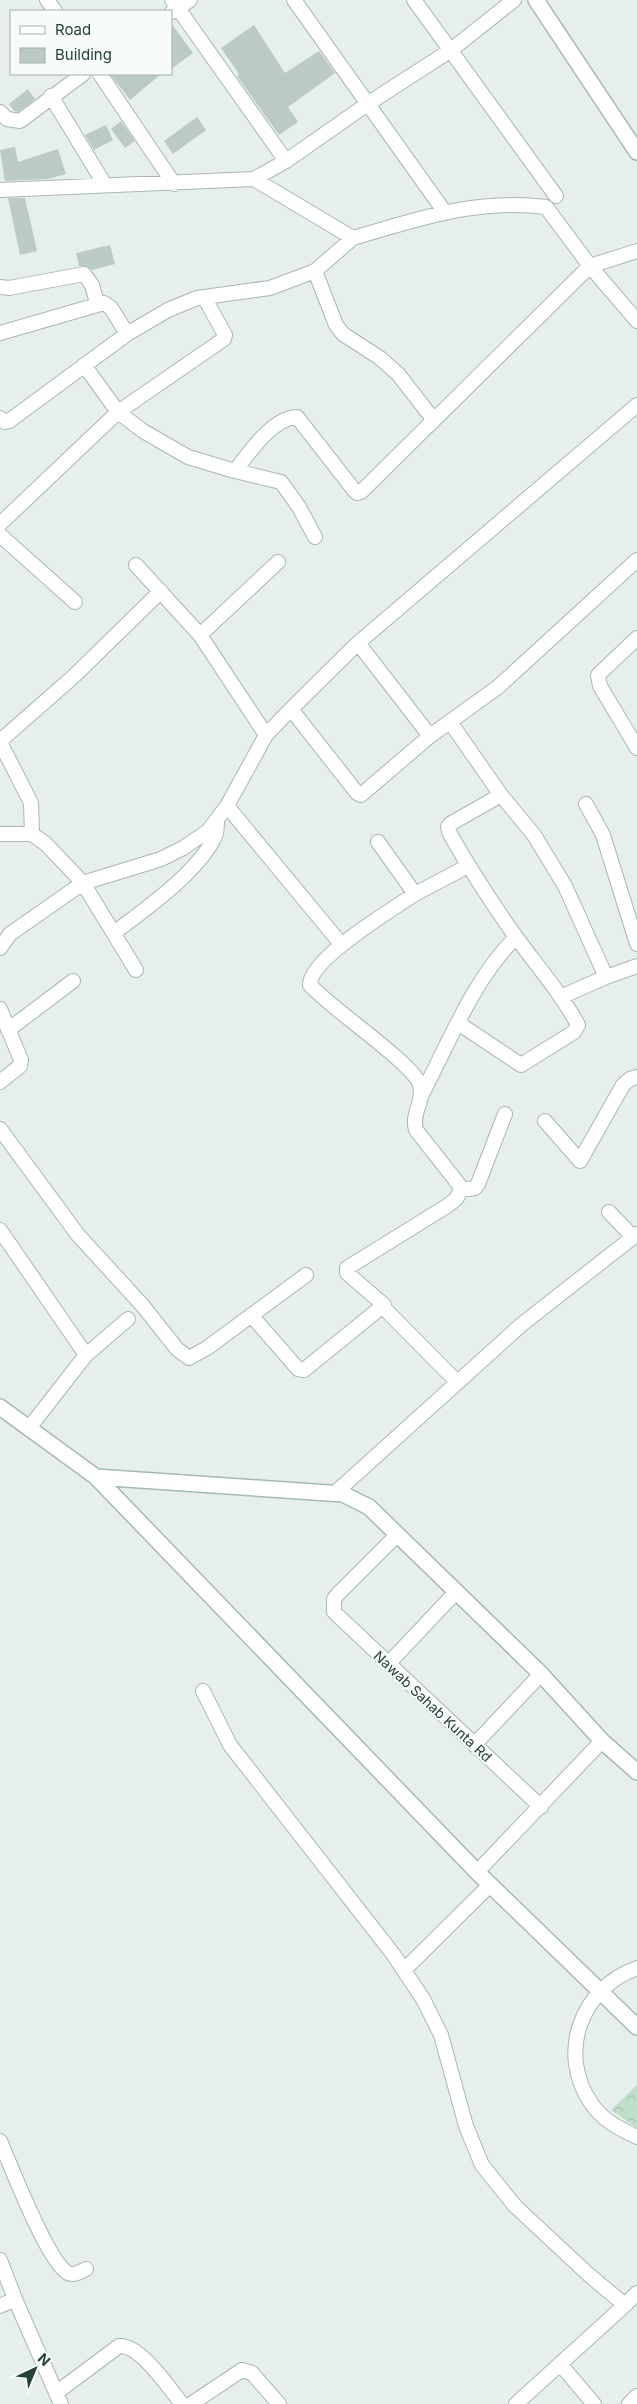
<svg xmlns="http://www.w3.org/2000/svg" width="637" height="2404" font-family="Inter,sans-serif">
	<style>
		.forest { fill: url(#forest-crowns) }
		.building { fill: #bbcac4 }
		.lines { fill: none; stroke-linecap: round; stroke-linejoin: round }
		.street-casing { stroke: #a8b8b2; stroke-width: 16 }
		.secondary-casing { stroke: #a4bbb3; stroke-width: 18 }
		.street { stroke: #fff; stroke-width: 14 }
		.secondary { stroke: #fff; stroke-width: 15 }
		.labels { text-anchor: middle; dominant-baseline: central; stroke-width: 4; stroke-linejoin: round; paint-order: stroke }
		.street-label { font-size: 14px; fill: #24423a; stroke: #f7fbf9 }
	</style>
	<defs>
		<pattern id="forest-crowns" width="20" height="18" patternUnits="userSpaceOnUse" patternTransform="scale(1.25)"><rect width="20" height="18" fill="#bfe0c8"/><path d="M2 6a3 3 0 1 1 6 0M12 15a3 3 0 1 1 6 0" fill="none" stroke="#a4c1ad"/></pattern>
	</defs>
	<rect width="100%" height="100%" fill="#e6efeb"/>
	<!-- forest -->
	<path class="forest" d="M 637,2085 L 637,2128 L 611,2110 Z"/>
	<!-- building -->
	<path class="building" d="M 171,23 L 193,53 L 171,69 Z
		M 254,25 L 285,73 L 319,51 L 335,73 L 288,107 L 298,122 L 279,135 L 237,76 L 239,74 L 221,48 Z
		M 110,74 L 161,74 L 130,100 Z
		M 28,89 L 35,99 L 18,112 L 14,111 L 9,104 Z
		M 197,117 L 206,130 L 173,154 L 164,141 Z
		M 121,121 L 135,141 L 125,148 L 111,129 Z
		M 106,125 L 113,140 L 94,150 L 85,135 Z
		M 15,147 L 18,162 L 58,149 L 66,174 L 48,179 L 5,181 L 0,150 Z
		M 8,198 L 25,198 L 37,251 L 20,255 Z
		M 110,245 L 115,264 L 92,270 L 87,266 L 79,266 L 76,253 Z"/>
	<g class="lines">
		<defs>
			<path id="street" d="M 47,0 L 55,11
				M 172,0 L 286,161
				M 294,0 L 444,211
				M 414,0 L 556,196
				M 172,12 L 190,0
				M 100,74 L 174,184
				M 51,96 L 105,185
				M 0,112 L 7,119 L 20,121 L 83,74
				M 254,179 L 353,238 C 418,219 477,198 546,207 L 590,266 L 637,321
				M 0,190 L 254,179 L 286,161 L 369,103 L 451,50 L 514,0
				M 315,271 L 336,325 L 343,334 L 380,358 L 398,374 L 433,419
				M 0,287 L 9,288 L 84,274 L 92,285 L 97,303
				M 0,333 L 104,303 L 111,308 L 127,334
				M 84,365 L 118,412 L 143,431 L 188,457 L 235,471 L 281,482 L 299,507 L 315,537
				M 0,418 L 5,422 L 9,421 L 127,334 L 168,310 L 197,298 L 270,288 L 315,271 L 353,238
				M 235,471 C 249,453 272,418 297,417 L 354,490 L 357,493 L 361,492 L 590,266 L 637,251
				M 0,524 L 118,412 L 224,339 L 225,335 L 204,297
				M 0,535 L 75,602
				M 136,565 L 200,635
				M 637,638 L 598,675 L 600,686 L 637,748
				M 358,643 L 430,736
				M 291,709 L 357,793 L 361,795 L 430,736 L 498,687 L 637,560
				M 450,722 L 501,795 L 534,835 L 565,886 L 606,977
				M 266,735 L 200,635 L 278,562
				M 0,741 L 73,677 L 161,591
				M 0,742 L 31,803 L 32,834
				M 586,804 L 603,835 L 637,944
				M 227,806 L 341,944
				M 0,834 L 32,834 L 46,844 L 83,883 L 136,970
				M 415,894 L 468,866
				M 114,933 C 145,909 199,872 215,836 C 217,832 217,826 217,821
				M 0,948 L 10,934 L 83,883 L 161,859 L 183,848 L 208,831 L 227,806 L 266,735 L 291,709 L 358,643 L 637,405
				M 563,996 L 606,977 L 637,966
				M 0,1009 L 21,1060 L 20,1066 L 0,1082
				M 458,1023 L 521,1065 L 574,1032 L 578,1025 C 561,993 537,966 516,937 C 492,903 469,868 449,832 L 448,827 L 450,824 L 501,795
				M 8,1030 L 73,981
				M 422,1094 C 450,1041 473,980 516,937
				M 545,1121 L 580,1161 L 623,1085 L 630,1079 L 637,1077
				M 0,1129 L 78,1235 L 143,1306 L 177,1349 L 189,1358 L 207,1348 L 306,1275
				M 461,1190 L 475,1188 L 478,1184 L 505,1114
				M 609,1212 L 633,1237
				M 0,1230 L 86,1355 L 29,1428
				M 382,1306 L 457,1382
				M 251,1315 L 298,1369 L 304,1370 L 384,1305 L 347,1273 L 347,1268 L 447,1206 L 456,1199 L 461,1190 L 460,1186 L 416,1130 C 411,1113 425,1101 420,1085 C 414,1064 330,1008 310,985 C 309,959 393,909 415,894 L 378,842
				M 86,1355 L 128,1319
				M 334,1494 L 521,1325 L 637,1234
				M 397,1535 L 338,1594 L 334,1599 L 334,1612 L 541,1807
				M 389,1663 L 456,1592
				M 203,1691 L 230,1745 L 393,1954 L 423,1999 L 441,2035 L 466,2126 L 482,2165 L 515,2206 L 589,2275 L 625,2305 L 560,2364 L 594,2404
				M 474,1745 L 541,1674
				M 477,1872 L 602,1741
				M 637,1968 C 581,1988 557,2053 591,2103 C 602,2120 620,2129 637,2137
				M 404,1970 L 490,1885
				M 0,2141 C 11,2166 48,2263 68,2273 C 74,2276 80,2272 86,2269
				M 0,2260 L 15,2299 L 61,2404
				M 625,2305 L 637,2293
				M 0,2306 L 15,2299
				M 56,2393 L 119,2346 C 140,2344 169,2388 182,2404
				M 191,2404 L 242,2370 L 252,2373 L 279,2404
				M 516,2404 L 560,2364
				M 629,2404 L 637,2396"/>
			<path id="secondary" d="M 536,0 L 637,152
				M 0,1407 L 96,1477 L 477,1872 L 637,2027
				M 96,1477 L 343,1494 L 369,1507 L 541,1674 L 602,1741 L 637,1772"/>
		</defs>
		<!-- street casing -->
		<use href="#street" class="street-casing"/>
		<!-- secondary casing -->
		<use href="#secondary" class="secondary-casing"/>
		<!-- street -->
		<use href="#street" class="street"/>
		<!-- secondary -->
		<use href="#secondary" class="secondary"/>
	</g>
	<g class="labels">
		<!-- street labels -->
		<g class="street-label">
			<text transform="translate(433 1706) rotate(43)">Nawab Sahab Kunta Rd</text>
		</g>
	</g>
	<!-- legend -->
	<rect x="10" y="10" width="162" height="65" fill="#f7fbf9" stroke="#a3b1ad"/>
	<rect x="20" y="26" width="25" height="8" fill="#ffffff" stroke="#a3b1ad"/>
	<text x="55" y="35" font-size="15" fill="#24423a">Road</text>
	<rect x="20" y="48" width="25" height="15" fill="#bbcac4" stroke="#a3b1ad"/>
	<text x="55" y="60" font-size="15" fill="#24423a">Building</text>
	<!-- north arrow -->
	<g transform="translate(35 2369) rotate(44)" stroke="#f7fbf9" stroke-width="4" paint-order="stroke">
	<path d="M0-4L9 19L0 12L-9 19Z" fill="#24423a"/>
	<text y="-8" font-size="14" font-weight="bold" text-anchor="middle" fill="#24423a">N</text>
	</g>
</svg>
